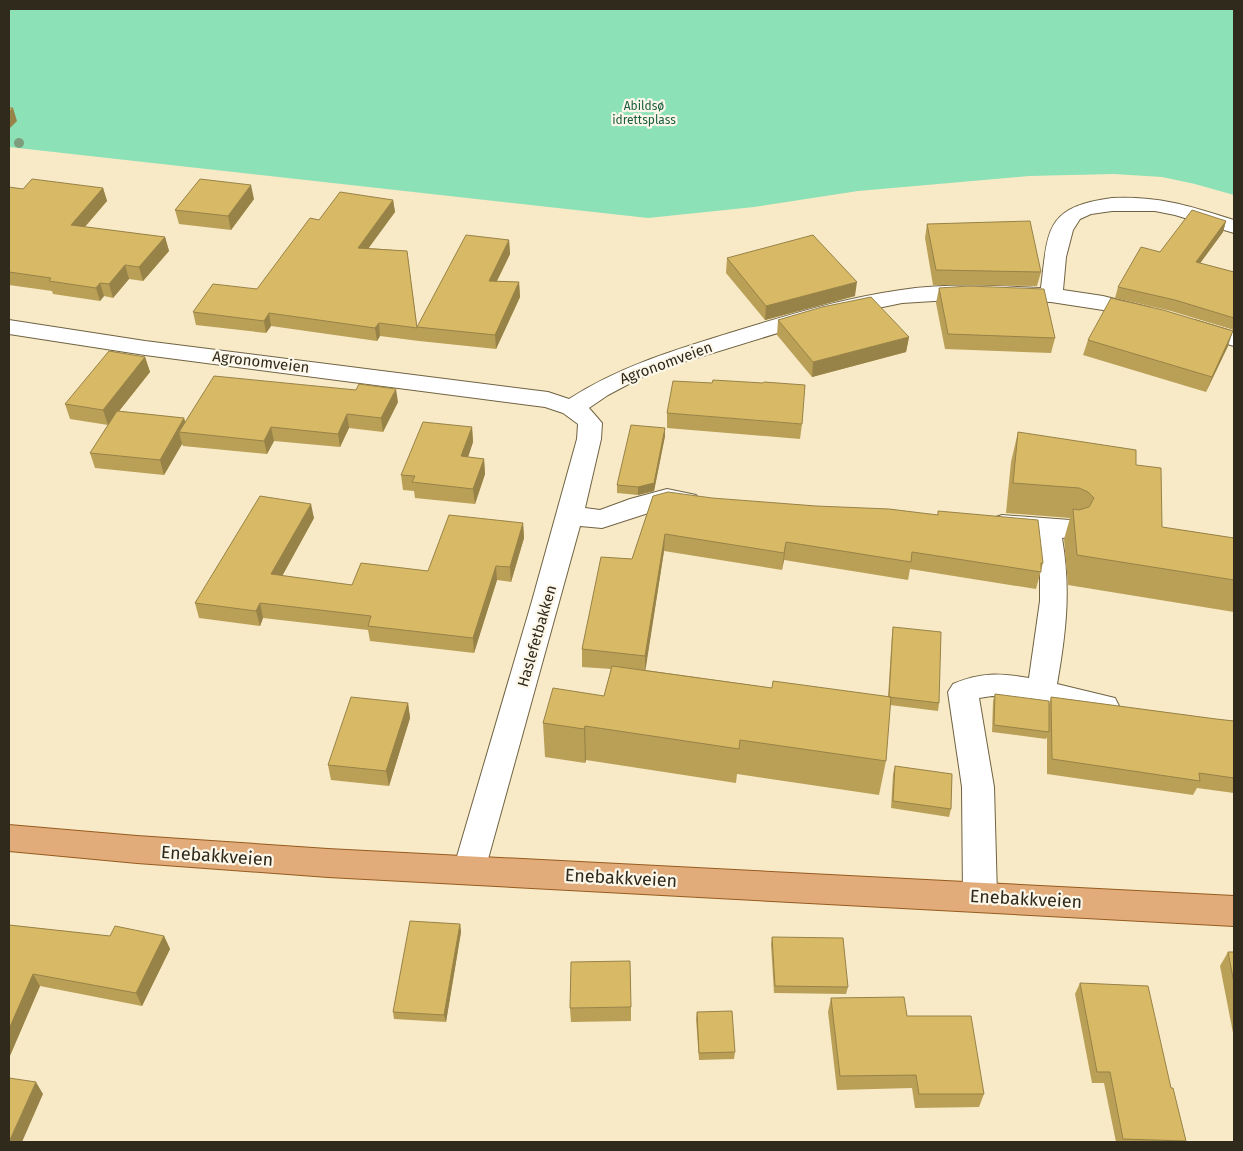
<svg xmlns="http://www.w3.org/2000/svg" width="1243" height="1151" font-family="'Fira Sans',sans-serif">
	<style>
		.green { fill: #8ce1b6 }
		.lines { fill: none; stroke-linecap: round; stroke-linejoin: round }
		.minor-casing { stroke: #706343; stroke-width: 2 }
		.major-casing { stroke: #965b20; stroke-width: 2 }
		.minor { fill: #fff; fill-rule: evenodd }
		.major { fill: #e1ac7a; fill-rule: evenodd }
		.tree { fill: #7d9d7d }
		.wall { fill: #ba9f57 }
		.shaded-wall { fill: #978247 }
		.building { fill: #d8b965; stroke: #978247 }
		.labels { text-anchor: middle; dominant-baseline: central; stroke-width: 4.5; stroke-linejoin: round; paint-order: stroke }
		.far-park-label { font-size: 12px; fill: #195e41; stroke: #fdf7e9 }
		.street-label { font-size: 15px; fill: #302a1d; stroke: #fdf7e9 }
		.near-street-label { font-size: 18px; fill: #302a1d; stroke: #fdf7e9 }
	</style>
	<rect width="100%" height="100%" fill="#f8eac6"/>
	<!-- green -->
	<path class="green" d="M 9,9 L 1234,9 L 1234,195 L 1195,184 L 1162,177 L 1114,174 L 1029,176 L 858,191 L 754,207 L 648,218 L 9,147 Z"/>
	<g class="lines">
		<defs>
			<path id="minor" d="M 1112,198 C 1160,196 1190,206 1234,220 L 1234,233 L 1175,215 L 1155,211 L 1112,211 L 1091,214 L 1080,219 L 1073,230 L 1066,257 L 1063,290 L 1103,296 L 1151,308 L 1154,313 L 1151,318 L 1143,320 L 1103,310 L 1051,302 L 966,299 L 902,303 L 820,320 L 677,364 L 640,378 L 608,395 L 589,408 L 602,423 L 601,439 L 585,508 L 600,510 L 630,499 L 667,489 L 696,495 L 700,501 L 696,507 L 687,510 L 667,507 L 602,528 L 580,526 L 485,870 L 481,880 L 469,884 L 457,880 L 453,870 L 532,601 L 577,439 L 578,424 L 563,413 L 545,407 L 145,355 L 9,334 L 9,320 L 145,341 L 548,392 L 569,399 C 620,366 675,350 733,332 C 788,315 844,298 901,290 C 947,283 995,286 1041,288 C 1048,228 1046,207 1112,198 Z
				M 1194,320 L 1234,332 L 1234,346 L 1186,332 L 1183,327 L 1186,322 Z
				M 1002,515 L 1070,520 L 1079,523 L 1083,529 L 1079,535 L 1062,538 C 1071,589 1066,633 1057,684 L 1115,698 L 1119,706 L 1115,714 L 1104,718 L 1011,697 L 992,696 L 979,698 L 994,787 L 997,896 L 992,906 L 980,910 L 968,906 L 963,896 L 962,787 L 948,692 L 953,684 C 981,672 999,673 1029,678 L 1040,601 L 1040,570 L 1035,536 L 1002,533 L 993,530 L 989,524 L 993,518 Z"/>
			<path id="major" d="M 9,825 L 137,836 L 328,849 L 1234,896 L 1234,926 L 328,877 L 137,863 L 9,851 Z"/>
		</defs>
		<!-- minor casing -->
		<use href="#minor" class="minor-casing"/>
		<!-- major casing -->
		<use href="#major" class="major-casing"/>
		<!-- minor -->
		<use href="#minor" class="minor"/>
		<!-- major -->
		<use href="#major" class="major"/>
	</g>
	<!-- trees -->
	<circle class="tree" cx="19" cy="143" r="5"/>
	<!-- wall -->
	<path class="wall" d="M 9,187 L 23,189 L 103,188 L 107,201 L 85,227 L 165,237 L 169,251 L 143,281 L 129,279 L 113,298 L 104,296 L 100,301 L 53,294 L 52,291 L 9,285 Z
		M 254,199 L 231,230 L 179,224 L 175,210 Z
		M 393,200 L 395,212 L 368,248 L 407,251 L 419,341 L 380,336 L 377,341 L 271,326 L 266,333 L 196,325 L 193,312 L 257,289 L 319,220 Z
		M 1226,221 L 1223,232 L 1200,263 L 1234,272 L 1234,330 L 1171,311 L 1115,298 L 1118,287 L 1160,252 Z
		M 927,224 L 1041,272 L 1037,286 L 933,285 L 925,238 Z
		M 509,240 L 510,254 L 497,281 L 519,282 L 520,297 L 496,349 L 419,341 L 417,327 Z
		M 727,258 L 855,296 L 765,320 L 726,273 Z
		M 939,288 L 1055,338 L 1051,353 L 945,349 L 936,303 Z
		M 778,320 L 909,337 L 906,352 L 812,377 L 777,335 Z
		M 1088,340 L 1228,346 L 1206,392 L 1083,355 Z
		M 145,357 L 150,372 L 119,411 L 184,418 L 185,422 L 398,402 L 383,432 L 349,428 L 340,447 L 274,441 L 267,454 L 183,446 L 182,444 L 164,475 L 95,468 L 90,453 L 108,425 L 70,419 L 65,404 Z
		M 667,413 L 802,424 L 800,439 L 667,428 Z
		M 472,427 L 473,442 L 468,457 L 484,459 L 485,474 L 475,504 L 415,498 L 414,491 L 403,490 L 401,475 Z
		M 665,428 L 665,436 L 654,491 L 638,495 L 617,493 L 617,485 Z
		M 1018,432 L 1136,465 L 1162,527 L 1234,538 L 1234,612 L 1068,585 L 1064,539 L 1070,518 L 1006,513 L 1011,462 Z
		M 653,496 L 1043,563 L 1036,589 L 910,569 L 908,580 L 784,560 L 782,570 L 664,551 L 645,670 L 772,688 L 888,697 L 892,635 L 893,627 L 939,703 L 938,711 L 890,705 L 886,761 L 879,795 L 737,774 L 736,783 L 586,760 L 585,763 L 545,757 L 543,723 L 604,696 L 611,669 L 582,667 L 582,649 L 632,559 Z
		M 314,518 L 282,576 L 352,585 L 428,571 L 523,523 L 524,538 L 511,582 L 497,580 L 474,653 L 370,641 L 368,630 L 263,618 L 260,626 L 199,618 L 195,603 Z
		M 995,694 L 1049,704 L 1051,697 L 1216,719 L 1234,721 L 1234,793 L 1197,788 L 1193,795 L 1047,774 L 1047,737 L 1046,739 L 992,732 L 993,701 Z
		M 408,703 L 410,718 L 389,786 L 331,780 L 328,765 Z
		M 895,766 L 951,809 L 949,817 L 891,808 L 893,774 Z
		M 460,924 L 461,932 L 446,1022 L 394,1019 L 393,1012 Z
		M 9,925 L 110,936 L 164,936 L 170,949 L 142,1006 L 40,986 L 9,1058 Z
		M 772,937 L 848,987 L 846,994 L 774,993 L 771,944 Z
		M 1228,952 L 1234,952 L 1234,1038 L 1220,966 Z
		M 1080,983 L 1171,1088 L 1186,1141 L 1185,1142 L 1116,1142 L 1104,1083 L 1092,1083 L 1075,994 Z
		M 831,998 L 907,1016 L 984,1094 L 979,1107 L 915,1108 L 912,1088 L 837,1090 L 828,1012 Z
		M 631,1007 L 631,1021 L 571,1022 L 570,1008 Z
		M 697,1012 L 735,1052 L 734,1059 L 699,1060 L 696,1019 Z"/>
	<!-- shaded-wall -->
	<path class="shaded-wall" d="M 13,108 L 17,121 L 9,129 L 9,112 Z
		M 251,185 L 254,199 L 231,230 L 228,216 Z
		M 103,188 L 107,201 L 75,238 L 71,225 Z
		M 393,200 L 395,212 L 360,260 L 358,248 Z
		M 1226,221 L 1223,232 L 1193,273 L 1196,262 Z
		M 165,237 L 169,251 L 143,281 L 139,267 Z
		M 509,240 L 510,254 L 490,295 L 489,281 Z
		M 125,265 L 129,279 L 113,298 L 109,284 Z
		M 519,282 L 520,297 L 496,349 L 495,335 Z
		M 857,282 L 855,296 L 765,320 L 766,306 Z
		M 100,283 L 104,296 L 100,301 L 96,288 Z
		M 269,313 L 271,326 L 266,333 L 264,321 Z
		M 379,323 L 380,336 L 377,341 L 375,328 Z
		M 1233,331 L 1228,346 L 1206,392 L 1212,377 Z
		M 909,337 L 906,352 L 812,377 L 813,362 Z
		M 145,357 L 150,372 L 108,425 L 103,410 Z
		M 396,389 L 398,402 L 383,432 L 381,418 Z
		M 347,414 L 349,428 L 340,447 L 338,434 Z
		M 184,418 L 188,433 L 179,432 L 182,444 L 164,475 L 160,460 Z
		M 271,427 L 274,441 L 267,454 L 264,441 Z
		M 472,427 L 473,442 L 463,472 L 461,456 Z
		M 665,428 L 665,436 L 654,491 L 638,495 L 638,487 Z
		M 484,459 L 485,474 L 475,504 L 473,489 Z
		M 311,504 L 314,518 L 275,589 L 271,574 Z
		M 523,523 L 524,538 L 511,582 L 510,567 Z
		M 665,534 L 664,551 L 645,673 L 645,656 Z
		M 786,542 L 784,560 L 782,570 L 784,553 Z
		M 496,566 L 497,580 L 474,653 L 473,638 Z
		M 260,603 L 263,618 L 260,626 L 256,611 Z
		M 408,703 L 410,718 L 389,786 L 386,771 Z
		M 585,726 L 586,760 L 585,763 L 584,729 Z
		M 460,924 L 461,932 L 446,1022 L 444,1015 Z
		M 164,936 L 170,949 L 142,1006 L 136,993 Z
		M 33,974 L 40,986 L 9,1058 L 9,1029 Z
		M 36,1082 L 43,1094 L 22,1142 L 9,1142 Z"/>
	<!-- building -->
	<path class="building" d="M 9,108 L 13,108 L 9,112 Z
		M 32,179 L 103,188 L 71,225 L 165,237 L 139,267 L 125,265 L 109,284 L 100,283 L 96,288 L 49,281 L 51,278 L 9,272 L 9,187 L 23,189 Z
		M 200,179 L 251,185 L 228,216 L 175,210 Z
		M 340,192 L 393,200 L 358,248 L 407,251 L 417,328 L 379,323 L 375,328 L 269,313 L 264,321 L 193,312 L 213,284 L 257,289 L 310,218 L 319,220 Z
		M 1192,210 L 1226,221 L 1196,262 L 1234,272 L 1234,318 L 1175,300 L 1118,287 L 1141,247 L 1160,252 Z
		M 1030,221 L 1041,272 L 936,270 L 927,224 Z
		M 466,235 L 509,240 L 489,281 L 519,282 L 495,335 L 417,327 Z
		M 813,235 L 857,282 L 766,306 L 727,258 Z
		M 969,286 L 1044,289 L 1055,338 L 948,334 L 939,288 Z
		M 871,297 L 909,337 L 813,362 L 778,320 L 822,307 Z
		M 1111,298 L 1163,310 L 1233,331 L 1212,377 L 1088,340 Z
		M 109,351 L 145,357 L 103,410 L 65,404 Z
		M 214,376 L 356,390 L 359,384 L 396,389 L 381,418 L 347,414 L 338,434 L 271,427 L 264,441 L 179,432 Z
		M 713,380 L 763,383 L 764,382 L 805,385 L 802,424 L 667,413 L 673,381 L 712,383 Z
		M 117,411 L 184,418 L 160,460 L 90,453 Z
		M 423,422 L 472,427 L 461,456 L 484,459 L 473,489 L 412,482 L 415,476 L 401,475 Z
		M 631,425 L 665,428 L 654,483 L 638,487 L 617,485 Z
		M 1018,432 L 1136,450 L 1136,465 L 1161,468 L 1162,527 L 1234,538 L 1234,580 L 1077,555 L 1073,509 L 1079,510 L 1089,507 L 1094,498 L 1088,492 L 1079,488 L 1013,483 Z
		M 668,492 L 712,498 L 816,506 L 889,509 L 938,515 L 938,511 L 1038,520 L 1043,563 L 1041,563 L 1041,572 L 912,552 L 911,562 L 786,542 L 784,553 L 665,534 L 645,656 L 582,649 L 601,557 L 632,559 L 653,496 Z
		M 260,496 L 311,504 L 271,574 L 352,585 L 361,563 L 428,571 L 449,515 L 523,523 L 510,567 L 496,566 L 473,638 L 368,626 L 371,616 L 260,603 L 256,611 L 195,603 Z
		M 893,627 L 941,632 L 939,703 L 889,697 Z
		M 612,666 L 772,688 L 773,681 L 891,697 L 886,761 L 740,740 L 739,749 L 585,726 L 584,729 L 543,723 L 553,688 L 604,696 Z
		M 995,694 L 1049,701 L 1049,732 L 994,725 Z
		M 351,697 L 408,703 L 386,771 L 328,765 Z
		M 1051,697 L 1216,719 L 1234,721 L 1234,778 L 1199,773 L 1200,781 L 1052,759 Z
		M 895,766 L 952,774 L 951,809 L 893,801 Z
		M 410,921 L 460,924 L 444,1015 L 393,1012 Z
		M 9,925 L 110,936 L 115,926 L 164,936 L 136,993 L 33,974 L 9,1029 Z
		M 772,937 L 843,938 L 848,987 L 775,986 Z
		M 1228,952 L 1234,952 L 1234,983 Z
		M 630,961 L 631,1007 L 570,1008 L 571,962 Z
		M 1080,983 L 1148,986 L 1171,1088 L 1173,1088 L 1186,1141 L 1123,1139 L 1110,1072 L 1097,1072 Z
		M 904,997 L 907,1016 L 971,1016 L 984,1094 L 919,1094 L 916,1075 L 840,1076 L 831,998 Z
		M 732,1011 L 735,1052 L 699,1053 L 697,1012 Z
		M 9,1078 L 36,1082 L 9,1142 Z"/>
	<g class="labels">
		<!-- far-park labels -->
		<g class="far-park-label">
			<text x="644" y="106">Abildsø<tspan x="644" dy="14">idrettsplass</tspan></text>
		</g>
		<!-- street labels -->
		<g class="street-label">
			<text transform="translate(261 362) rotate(7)">Agronomveien</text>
			<text transform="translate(666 363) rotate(-20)">Agronomveien</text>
			<text transform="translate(537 636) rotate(-74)">Haslefetbakken</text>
		</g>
		<!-- near-street labels -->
		<g class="near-street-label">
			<text transform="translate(217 856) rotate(4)">Enebakkveien</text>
			<text transform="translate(621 878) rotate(3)">Enebakkveien</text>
			<text transform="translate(1026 899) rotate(3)">Enebakkveien</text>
		</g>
	</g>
	<!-- border -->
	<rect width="1243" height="1151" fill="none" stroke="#302a1d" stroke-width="20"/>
</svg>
